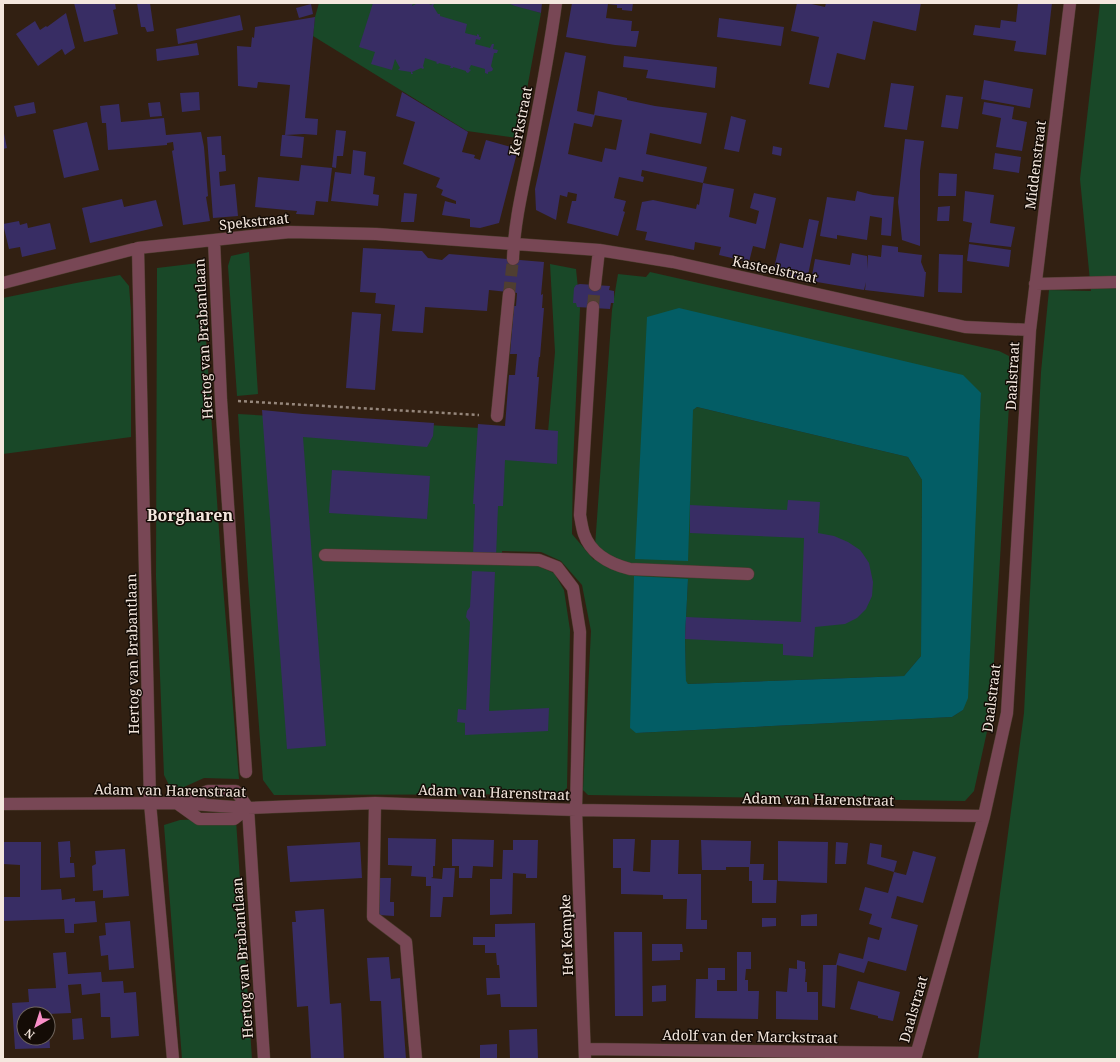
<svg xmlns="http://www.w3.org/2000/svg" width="1120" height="1062" font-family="'Noto Serif',serif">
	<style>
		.green { fill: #194828; fill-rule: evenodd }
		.water { fill: #035d65 }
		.building { fill: #382d64 }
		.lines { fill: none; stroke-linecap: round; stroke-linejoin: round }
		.minor-tunnel { stroke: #4f3e31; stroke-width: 12; stroke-dasharray: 12 6; stroke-linecap: butt }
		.minor-casing { stroke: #4d3c2f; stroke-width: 13 }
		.path { stroke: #96877c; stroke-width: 2.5; stroke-dasharray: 3 3; stroke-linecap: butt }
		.minor { stroke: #784755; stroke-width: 12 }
		.labels { text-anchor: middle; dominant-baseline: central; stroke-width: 3; stroke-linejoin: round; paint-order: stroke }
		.street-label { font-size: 14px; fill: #f4e7de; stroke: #140c06 }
		.quarter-label { font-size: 16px; font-weight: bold; fill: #f4e7de; stroke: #140c06 }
	</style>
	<rect width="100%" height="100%" fill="#322012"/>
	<!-- green -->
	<path class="green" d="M 319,3 L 508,3 L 541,13 L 518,138 L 467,131 L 313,36 L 315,17 Z
		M 1100,3 L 1117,3 L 1117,1059 L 978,1059 L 1024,713 L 1041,372 L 1049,290 L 1091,291 L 1080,179 Z
		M 249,252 L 258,394 L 237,396 L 228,266 L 231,256 Z
		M 199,263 L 202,281 L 222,574 L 239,779 L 204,778 L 184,787 L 171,789 L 164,775 L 156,577 L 157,268 Z
		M 550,264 L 576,269 L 580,308 L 573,465 L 572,534 L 594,560 L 612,310 L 618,274 L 646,277 L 650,272 L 999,351 L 1009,356 L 1011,371 L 991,713 L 974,791 L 965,801 L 588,795 L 583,790 L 591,631 L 582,585 L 561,561 L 541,552 L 502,551 L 502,565 L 538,566 L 554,573 L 564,590 L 570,630 L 567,788 L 560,794 L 274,795 L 263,780 L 248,579 L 238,414 L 548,432 L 555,352 ZM 647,317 L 981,393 L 963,710 L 952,717 L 636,733 L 688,579 L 685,639 L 686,682 L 688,684 L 904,676 L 921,656 L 922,480 L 908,457 L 697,407 L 693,410 Z
		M 120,275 L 129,286 L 131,311 L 131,437 L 3,454 L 3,298 L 76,283 Z
		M 228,818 L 236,820 L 252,1059 L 182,1059 L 164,825 L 180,820 Z"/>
	<!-- water -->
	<path class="water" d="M 679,308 L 963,375 L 981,393 L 968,698 L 963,710 L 952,717 L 636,733 L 630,728 L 634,576 L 688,579 L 685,639 L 686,681 L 688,684 L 904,676 L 921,656 L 922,480 L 908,457 L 697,407 L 693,410 L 688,561 L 635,559 L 647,317 Z"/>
	<!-- building -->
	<path class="building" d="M 74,3 L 115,3 L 116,9 L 113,10 L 118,34 L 84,42 Z
		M 137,3 L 150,3 L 154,31 L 147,32 L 145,27 L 141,27 Z
		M 373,3 L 413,3 L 412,6 L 418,3 L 427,3 L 431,5 L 433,3 L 434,4 L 433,6 L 438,14 L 440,14 L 440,16 L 467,24 L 465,33 L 477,36 L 477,34 L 479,35 L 479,37 L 481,37 L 480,40 L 476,39 L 475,44 L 490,48 L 492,44 L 494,44 L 493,49 L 498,50 L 497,53 L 494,53 L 491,66 L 493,69 L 492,71 L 488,72 L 488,74 L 485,73 L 485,69 L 471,65 L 469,69 L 471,70 L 468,73 L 466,72 L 466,71 L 453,67 L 453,68 L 450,68 L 451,66 L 439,63 L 438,64 L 436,63 L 437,62 L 425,58 L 423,66 L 424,68 L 423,69 L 421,68 L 412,72 L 413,74 L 411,74 L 411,72 L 398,70 L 400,68 L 395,59 L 392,70 L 371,64 L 375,52 L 359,47 Z
		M 508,3 L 542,3 L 541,13 L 515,6 Z
		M 572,3 L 633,3 L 632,11 L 622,10 L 622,8 L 617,8 L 617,5 L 608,4 L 606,18 L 632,21 L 631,31 L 639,31 L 636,47 L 615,45 L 566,37 Z
		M 797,3 L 807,3 L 825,7 L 826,3 L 921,3 L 916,31 L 873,21 L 865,60 L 837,53 L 829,88 L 809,84 L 819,37 L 791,31 Z
		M 1018,3 L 1052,3 L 1046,55 L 1014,51 L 1016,41 L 973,35 L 975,25 L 1000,28 L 1001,20 L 1016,22 Z
		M 311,4 L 313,14 L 299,18 L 296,8 Z
		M 66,13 L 75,48 L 65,55 L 62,49 L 38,66 L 16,34 L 35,21 L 40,30 L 46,26 L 47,27 Z
		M 240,15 L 243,30 L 178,44 L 176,29 Z
		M 315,17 L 305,118 L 318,119 L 317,135 L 304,134 L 285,135 L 304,137 L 302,158 L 280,156 L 282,135 L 285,135 L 290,85 L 258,82 L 257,88 L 238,86 L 237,46 L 251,47 L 252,37 L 254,38 L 255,27 Z
		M 719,18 L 784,27 L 781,46 L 717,37 Z
		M 197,43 L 199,55 L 157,61 L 156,49 Z
		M 565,52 L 586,56 L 577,111 L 595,115 L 592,127 L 574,123 L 568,154 L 602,162 L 605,148 L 616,150 L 622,120 L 594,115 L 598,91 L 627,98 L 627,100 L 655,106 L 707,113 L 701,144 L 650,133 L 646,154 L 707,167 L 703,183 L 734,189 L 729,217 L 756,224 L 759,211 L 750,208 L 754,193 L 776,198 L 765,249 L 753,246 L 749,262 L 719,255 L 721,247 L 705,244 L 695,242 L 694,250 L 645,240 L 647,232 L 636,230 L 642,202 L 653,200 L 696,209 L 697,204 L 699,205 L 703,183 L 642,170 L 641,176 L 644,177 L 643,182 L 619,177 L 614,198 L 626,201 L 623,211 L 625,212 L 618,236 L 567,223 L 572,201 L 576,201 L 577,194 L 568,192 L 567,197 L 560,195 L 556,220 L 536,210 L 535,189 Z
		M 624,56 L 717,67 L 715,88 L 646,78 L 648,70 L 623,67 Z
		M 984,80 L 1033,89 L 1030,108 L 981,99 Z
		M 891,83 L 914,86 L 907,130 L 884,127 Z
		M 199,92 L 200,110 L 182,112 L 180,93 Z
		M 402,92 L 468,132 L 462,152 L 475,155 L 474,158 L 480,160 L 486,140 L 518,149 L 499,223 L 480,228 L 470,227 L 470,219 L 442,215 L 445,201 L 456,204 L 456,201 L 441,195 L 443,190 L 436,187 L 440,178 L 403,164 L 415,122 L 396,116 Z
		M 946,95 L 963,97 L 958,129 L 941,127 Z
		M 34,102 L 36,113 L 17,117 L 14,106 Z
		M 160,102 L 162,116 L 150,117 L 148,103 Z
		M 984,102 L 1014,107 L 1012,119 L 1027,122 L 1022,151 L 996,147 L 1001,118 L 982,114 Z
		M 119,104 L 121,122 L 164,118 L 166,135 L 201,132 L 204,147 L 208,196 L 206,197 L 210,221 L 183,225 L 172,151 L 174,150 L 173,142 L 167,143 L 167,145 L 108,150 L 106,123 L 102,123 L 100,106 Z
		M 731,116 L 746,120 L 739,152 L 724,149 Z
		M 87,122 L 99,170 L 64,178 L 53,130 Z
		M 3,129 L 7,148 L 3,149 Z
		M 336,130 L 346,131 L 343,156 L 337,156 L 336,168 L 332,167 Z
		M 221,136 L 222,155 L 225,155 L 226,171 L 219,172 L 220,186 L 235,184 L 238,216 L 213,218 L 207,137 Z
		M 905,139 L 924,141 L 920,171 L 920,246 L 902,240 L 898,202 Z
		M 773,146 L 782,148 L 781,156 L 772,154 Z
		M 353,150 L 366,152 L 364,175 L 375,177 L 373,194 L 379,195 L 378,206 L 331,201 L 335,172 L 351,174 Z
		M 995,153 L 1021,157 L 1019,173 L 993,169 Z
		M 301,165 L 332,168 L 328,202 L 316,201 L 314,215 L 296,214 L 297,211 L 255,207 L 258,177 L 299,181 Z
		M 939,173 L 957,174 L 956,196 L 938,196 Z
		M 857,191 L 873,195 L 894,197 L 891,236 L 881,235 L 882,218 L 870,216 L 867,240 L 837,235 L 837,239 L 820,236 L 827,197 L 855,201 Z
		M 965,191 L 994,195 L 990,223 L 1015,227 L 1011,247 L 969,242 L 972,223 L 963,221 Z
		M 404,193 L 417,194 L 414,222 L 401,222 Z
		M 122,199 L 124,207 L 156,200 L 163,226 L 90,243 L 82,208 Z
		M 950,206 L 949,221 L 937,221 L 938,207 Z
		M 809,219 L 819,221 L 807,280 L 773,272 L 780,243 L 803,248 Z
		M 19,221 L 20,225 L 27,223 L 28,228 L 50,223 L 56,249 L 22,257 L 20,247 L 9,249 L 3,224 Z
		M 969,244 L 1011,250 L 1009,267 L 967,261 Z
		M 882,245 L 898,247 L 898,252 L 922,255 L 921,262 L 925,272 L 926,272 L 924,297 L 865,290 L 866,282 L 864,290 L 811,281 L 815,259 L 850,265 L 852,253 L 867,256 L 867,269 L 868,255 L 881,257 Z
		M 363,248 L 422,251 L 428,258 L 442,260 L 449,254 L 544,262 L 541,295 L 543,294 L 542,308 L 544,308 L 540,357 L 539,357 L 537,377 L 539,377 L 535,429 L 558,431 L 557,464 L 505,460 L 503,506 L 498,506 L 496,557 L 473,556 L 475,504 L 473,504 L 478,424 L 505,426 L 509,375 L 515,375 L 517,354 L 510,354 L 514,306 L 516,306 L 517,293 L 489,290 L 487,311 L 425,307 L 423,333 L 392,331 L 395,305 L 375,303 L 376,293 L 360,292 Z
		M 939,254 L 963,255 L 962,293 L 938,292 Z
		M 580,284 L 610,286 L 609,290 L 614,291 L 614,303 L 611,303 L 610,309 L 577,307 L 576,303 L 573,303 L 574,288 L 576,285 Z
		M 352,312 L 381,314 L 375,390 L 346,388 Z
		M 262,410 L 303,414 L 434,423 L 433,436 L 427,447 L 303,437 L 326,746 L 287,749 Z
		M 332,470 L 430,476 L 427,519 L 329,513 Z
		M 788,500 L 820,502 L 818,533 L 834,536 L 848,542 L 860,550 L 863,554 L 869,563 L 873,582 L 872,596 L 866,609 L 857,618 L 845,624 L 815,627 L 813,657 L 783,655 L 783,644 L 685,639 L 686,617 L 801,622 L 804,538 L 690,533 L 690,505 L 787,510 Z
		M 472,571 L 495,572 L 489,711 L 549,708 L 548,731 L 465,735 L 465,723 L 457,722 L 458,709 L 466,710 L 470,622 L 466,617 L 467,611 L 470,607 Z
		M 388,838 L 436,839 L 435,866 L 433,866 L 433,877 L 431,878 L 442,879 L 443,868 L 455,868 L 453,897 L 443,897 L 441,917 L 430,917 L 431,886 L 426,886 L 426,877 L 411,876 L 412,866 L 388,865 Z
		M 452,839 L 494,840 L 493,867 L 473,866 L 472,878 L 459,878 L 459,866 L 452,866 Z
		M 613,839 L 635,839 L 633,871 L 644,872 L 650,872 L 651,840 L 679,840 L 678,874 L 701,874 L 701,920 L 707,920 L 707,929 L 686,929 L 687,899 L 663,899 L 663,895 L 621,894 L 621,868 L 613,868 Z
		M 513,840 L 538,840 L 537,878 L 526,878 L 526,874 L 513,873 L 512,914 L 490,915 L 490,879 L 502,879 L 503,850 L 513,850 Z
		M 701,840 L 751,841 L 750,864 L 764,864 L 763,880 L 777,880 L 776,903 L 752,903 L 752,881 L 749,881 L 749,867 L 726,867 L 726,870 L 702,870 Z
		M 70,841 L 71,857 L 70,857 L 70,863 L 74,863 L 75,877 L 60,878 L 58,842 Z
		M 778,841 L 828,842 L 827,883 L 778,881 Z
		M 3,842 L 41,842 L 41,890 L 61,889 L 62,900 L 75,898 L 75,902 L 95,901 L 97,922 L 74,924 L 74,933 L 65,933 L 64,919 L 3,921 L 3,897 L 20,897 L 20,865 L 3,864 Z
		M 360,842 L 362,878 L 290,882 L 287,846 Z
		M 836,842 L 848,843 L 846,864 L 835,864 Z
		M 870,843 L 882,845 L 881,857 L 897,861 L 894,872 L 867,864 Z
		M 125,849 L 129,896 L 103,898 L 103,890 L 93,891 L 92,866 L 96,864 L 95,851 Z
		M 913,851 L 936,857 L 923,903 L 897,896 L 891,918 L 918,925 L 906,971 L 868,961 L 864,973 L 837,965 L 835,1008 L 822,1006 L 823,965 L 836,965 L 839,953 L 863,959 L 868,937 L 879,940 L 882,928 L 869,924 L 872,914 L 859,910 L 865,887 L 888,893 L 894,872 L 906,875 Z
		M 380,878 L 391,878 L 390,902 L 394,902 L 394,916 L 379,915 Z
		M 324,909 L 330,1004 L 341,1003 L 344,1059 L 311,1059 L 308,1006 L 297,1007 L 292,922 L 296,922 L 295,911 Z
		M 817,914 L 817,926 L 801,926 L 801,915 Z
		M 762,918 L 776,918 L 776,926 L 762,927 Z
		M 130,921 L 134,968 L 109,970 L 108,955 L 101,956 L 99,936 L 106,935 L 105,923 Z
		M 535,923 L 537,1007 L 501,1007 L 500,994 L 487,995 L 486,978 L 500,978 L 499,965 L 497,965 L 496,953 L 485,953 L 485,945 L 473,945 L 473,937 L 495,937 L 495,924 Z
		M 614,932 L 642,932 L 643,1016 L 615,1016 Z
		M 652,944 L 682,944 L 683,952 L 680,952 L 680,960 L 652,961 Z
		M 66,952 L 68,974 L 101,972 L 102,982 L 123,981 L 124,993 L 136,992 L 139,1036 L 111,1038 L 110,1017 L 101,1017 L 100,993 L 82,995 L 81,984 L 68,985 L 71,1013 L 48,1014 L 24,1014 L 24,1038 L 48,1038 L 48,1031 L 49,1031 L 50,1048 L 15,1049 L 12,1003 L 29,1002 L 28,989 L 56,988 L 53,953 Z
		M 737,952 L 751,952 L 751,969 L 746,969 L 745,980 L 748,980 L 748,991 L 759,991 L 758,1019 L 695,1018 L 696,979 L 708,979 L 708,968 L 725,968 L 725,980 L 717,980 L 717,991 L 737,991 Z
		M 389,957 L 391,979 L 400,978 L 406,1059 L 384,1059 L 381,1001 L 370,1001 L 367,958 Z
		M 797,960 L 805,962 L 805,969 L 806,969 L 805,982 L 807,982 L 807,992 L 818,992 L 818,1020 L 776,1019 L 776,991 L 787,992 L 789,968 L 797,969 Z
		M 858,981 L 900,992 L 893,1021 L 878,1018 L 878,1016 L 850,1009 Z
		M 666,985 L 666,1001 L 652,1002 L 652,986 Z
		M 82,1018 L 84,1039 L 73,1040 L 72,1019 Z
		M 537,1029 L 538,1059 L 510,1059 L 509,1030 Z
		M 497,1044 L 497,1059 L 480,1059 L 480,1045 Z"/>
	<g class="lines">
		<!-- minor-tunnel -->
		<path class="minor-tunnel" d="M 509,294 L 513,259
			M 593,307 L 595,285"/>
		<defs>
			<path id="minor" d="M 214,240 L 221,400 L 246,772
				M 138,248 L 150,803 L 173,1059
				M 513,259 C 514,225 522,191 529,157 C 539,105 549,55 556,3
				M 3,283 L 138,248 L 290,232 L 376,234 L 599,250 L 673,262 L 965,327 L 1030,330
				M 1035,284 L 1117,282
				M 595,285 L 599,250
				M 593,307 L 580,515 C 581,521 582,528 584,534 C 591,554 610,564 630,569 L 748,574
				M 497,416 L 509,294
				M 325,555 L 539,560 L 557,567 L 573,588 L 580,632 L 576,810 L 585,1059
				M 182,802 L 208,791 L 236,791 L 248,808
				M 375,803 L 373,917 L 406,942 L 416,1059
				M 3,804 L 178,803 L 248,808 L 375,803 L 576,810 L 984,816
				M 178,804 L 199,819 L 234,819 L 248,808
				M 248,808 L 264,1059
				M 585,1049 L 916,1053
				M 915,1059 L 984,816 L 1007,713 L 1030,330 L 1070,3"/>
		</defs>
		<!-- minor casing -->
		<use href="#minor" class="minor-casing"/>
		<!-- path -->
		<path class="path" d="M 238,401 L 479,415"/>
		<!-- minor -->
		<use href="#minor" class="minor"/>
	</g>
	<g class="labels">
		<!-- street labels -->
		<g class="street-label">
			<text transform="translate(520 121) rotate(-79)">Kerkstraat</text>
			<text transform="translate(1035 165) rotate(-83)">Middenstraat</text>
			<text transform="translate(254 221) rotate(-6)">Spekstraat</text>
			<text transform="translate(775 269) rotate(12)">Kasteelstraat</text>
			<text transform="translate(203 339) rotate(-93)">Hertog van Brabantlaan</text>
			<text transform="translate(1012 376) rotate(-87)">Daalstraat</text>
			<text transform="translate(132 654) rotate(-91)">Hertog van Brabantlaan</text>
			<text transform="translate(991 698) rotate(-83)">Daalstraat</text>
			<text transform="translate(170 790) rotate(1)">Adam van Harenstraat</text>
			<text transform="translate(494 792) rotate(2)">Adam van Harenstraat</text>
			<text transform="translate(818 799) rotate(1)">Adam van Harenstraat</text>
			<text transform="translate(566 935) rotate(-92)">Het Kempke</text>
			<text transform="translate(242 958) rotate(-94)">Hertog van Brabantlaan</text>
			<text transform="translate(913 1009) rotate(-74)">Daalstraat</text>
			<text transform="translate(750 1036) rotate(1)">Adolf van der Marckstraat</text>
		</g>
		<!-- quarter labels -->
		<g class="quarter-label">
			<text x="190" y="515">Borgharen</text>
		</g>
	</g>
	<!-- border -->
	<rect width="1120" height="1062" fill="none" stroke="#f4e7de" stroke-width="8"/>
	<!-- north arrow -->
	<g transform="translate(36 1026) rotate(219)"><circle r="19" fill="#140c06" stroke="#6e645c"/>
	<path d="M0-3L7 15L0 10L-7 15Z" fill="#fa8fc8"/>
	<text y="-6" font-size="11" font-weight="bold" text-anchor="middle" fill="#f4e7de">N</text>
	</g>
</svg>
